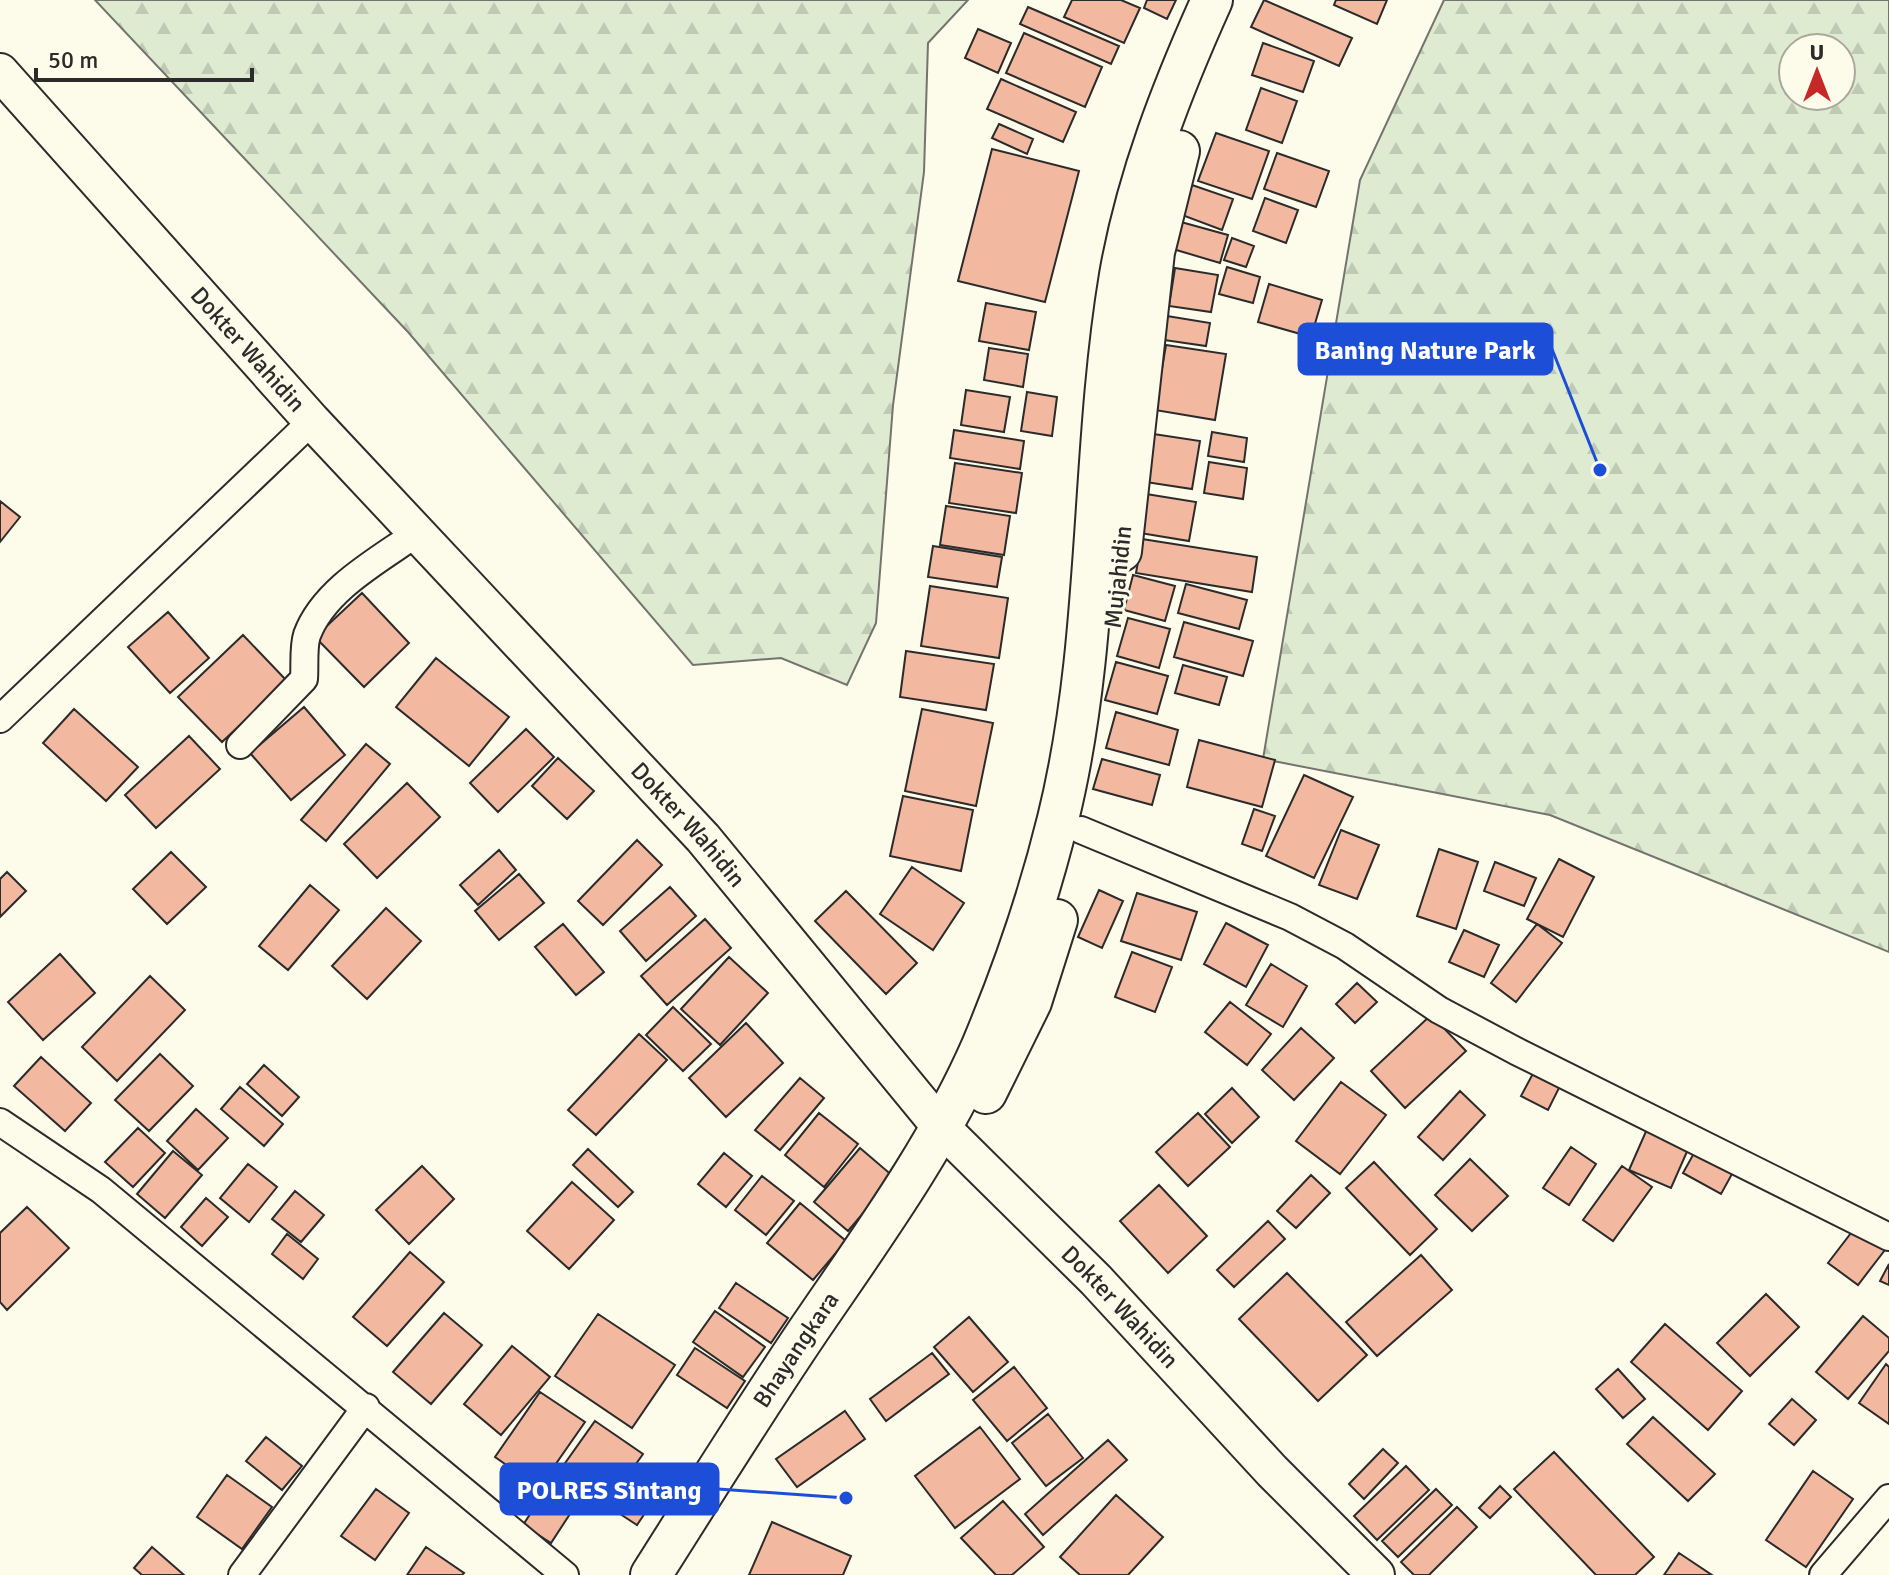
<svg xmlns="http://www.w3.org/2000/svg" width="1889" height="1575" font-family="Signika,sans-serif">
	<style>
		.forest { fill: url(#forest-firs); stroke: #74746e; stroke-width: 2; fill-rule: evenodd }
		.building { fill: #f2b8a0; stroke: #2b2b2b; stroke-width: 2 }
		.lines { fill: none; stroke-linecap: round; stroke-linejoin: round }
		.street-casing { stroke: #2b2b2b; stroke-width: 30 }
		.secondary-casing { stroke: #2b2b2b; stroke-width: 40 }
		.primary-casing { stroke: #2b2b2b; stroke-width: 44 }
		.street { stroke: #fdfbea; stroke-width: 26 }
		.secondary { stroke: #fdfbea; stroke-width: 36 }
		.primary { stroke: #fdfbea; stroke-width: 40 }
		.labels { text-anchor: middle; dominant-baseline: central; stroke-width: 6; stroke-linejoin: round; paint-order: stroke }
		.street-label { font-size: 24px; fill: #2b2b2b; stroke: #fdfbea }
		.leader { fill: none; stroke: #1d4ed8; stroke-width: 3 }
		.callout-dot { fill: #1d4ed8; stroke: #fdfbea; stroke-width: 3 }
		.callout { fill: #1d4ed8; stroke: #1d4ed8; stroke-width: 3 }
		.callout-label { font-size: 26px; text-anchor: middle; font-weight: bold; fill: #fff }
	</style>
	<defs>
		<pattern id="forest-firs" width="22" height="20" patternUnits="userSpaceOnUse" patternTransform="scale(2)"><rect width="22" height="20" fill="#deebd1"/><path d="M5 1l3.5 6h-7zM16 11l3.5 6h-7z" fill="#bfcab4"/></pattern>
	</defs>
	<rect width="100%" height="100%" fill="#fdfbea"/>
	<!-- forest -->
	<path class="forest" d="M 95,0 L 968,0 L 928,43 L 924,172 L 893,405 L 876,623 L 847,685 L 781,658 L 693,665 L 408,332 Z
		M 1444,0 L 1889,0 L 1889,952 L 1550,815 L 1263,759 L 1360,180 ZM 1793,48 L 1841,48 L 1841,96 L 1793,96 Z"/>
	<!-- building -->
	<path class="building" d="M 1072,0 L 1121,0 L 1140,8 L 1124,43 L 1064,17 Z
		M 1147,0 L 1176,0 L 1167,19 L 1144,8 Z
		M 1264,0 L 1352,38 L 1339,66 L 1251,27 Z
		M 1336,0 L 1387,0 L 1377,24 L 1334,5 Z
		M 1028,7 L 1119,46 L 1111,64 L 1020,24 Z
		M 978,29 L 1011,43 L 998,73 L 965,58 Z
		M 1024,33 L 1102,67 L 1085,107 L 1006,73 Z
		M 1263,43 L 1314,61 L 1303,92 L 1252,75 Z
		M 1001,79 L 1076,112 L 1063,142 L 987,109 Z
		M 1261,88 L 1297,101 L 1282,143 L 1246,130 Z
		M 999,124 L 1033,139 L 1027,154 L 992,138 Z
		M 1216,133 L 1269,151 L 1252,199 L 1198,181 Z
		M 992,149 L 1079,171 L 1045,302 L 958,281 Z
		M 1277,153 L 1329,171 L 1316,207 L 1264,189 Z
		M 1192,185 L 1233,199 L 1222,230 L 1182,215 Z
		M 1265,198 L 1298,210 L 1286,243 L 1253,231 Z
		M 1181,222 L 1228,235 L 1220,263 L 1173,249 Z
		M 1232,238 L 1254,246 L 1246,267 L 1224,260 Z
		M 1227,267 L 1260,277 L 1253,303 L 1219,294 Z
		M 1175,268 L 1218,275 L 1211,312 L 1169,306 Z
		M 1269,284 L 1322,300 L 1311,337 L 1258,322 Z
		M 986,303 L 1036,312 L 1029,350 L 979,341 Z
		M 1167,316 L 1210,323 L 1206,346 L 1164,340 Z
		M 1166,345 L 1226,354 L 1215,420 L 1155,410 Z
		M 989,348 L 1028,354 L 1023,387 L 984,380 Z
		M 966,390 L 1010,397 L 1004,432 L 961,425 Z
		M 1027,392 L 1057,397 L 1052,436 L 1021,431 Z
		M 954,430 L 1024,441 L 1020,469 L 950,458 Z
		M 1212,432 L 1247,438 L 1244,462 L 1208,456 Z
		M 1147,433 L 1200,441 L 1192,489 L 1139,481 Z
		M 1209,462 L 1247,468 L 1243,499 L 1204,493 Z
		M 955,463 L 1022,473 L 1016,513 L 949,503 Z
		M 1140,493 L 1196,502 L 1189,541 L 1134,532 Z
		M 0,501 L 20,517 L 0,542 Z
		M 946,506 L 1010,516 L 1004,555 L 940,545 Z
		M 1142,539 L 1257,557 L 1252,592 L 1136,573 Z
		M 933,546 L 1002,557 L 997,587 L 928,577 Z
		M 1133,575 L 1175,586 L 1165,621 L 1124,610 Z
		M 1186,584 L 1247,600 L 1239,629 L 1178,613 Z
		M 930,586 L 1008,598 L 999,658 L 921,646 Z
		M 362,593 L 409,643 L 364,687 L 315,637 Z
		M 168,612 L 209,658 L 170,693 L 128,647 Z
		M 1128,618 L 1170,629 L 1159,668 L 1117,656 Z
		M 1184,622 L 1253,641 L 1243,676 L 1174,657 Z
		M 243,635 L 287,681 L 222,742 L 178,697 Z
		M 906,651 L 994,664 L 986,710 L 900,697 Z
		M 436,658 L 509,717 L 469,766 L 396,707 Z
		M 1116,662 L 1168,676 L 1157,714 L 1105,700 Z
		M 1183,665 L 1227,677 L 1219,705 L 1175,693 Z
		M 304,707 L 345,755 L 291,800 L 250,753 Z
		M 74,709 L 138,767 L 106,801 L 43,743 Z
		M 922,709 L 993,723 L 976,806 L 905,791 Z
		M 1116,712 L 1178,730 L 1169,765 L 1106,748 Z
		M 526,729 L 554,757 L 498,812 L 470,783 Z
		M 189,736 L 220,769 L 156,828 L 125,795 Z
		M 1199,740 L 1275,760 L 1262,807 L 1187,787 Z
		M 366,744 L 390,764 L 326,841 L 301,820 Z
		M 558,758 L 594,791 L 567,819 L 532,786 Z
		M 1102,759 L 1160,775 L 1152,805 L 1093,789 Z
		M 1304,775 L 1353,797 L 1314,878 L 1266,856 Z
		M 407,783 L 440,817 L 377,878 L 344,844 Z
		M 903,796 L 973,810 L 961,871 L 890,856 Z
		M 1254,809 L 1275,816 L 1262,851 L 1242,844 Z
		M 1341,830 L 1379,845 L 1357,899 L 1319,885 Z
		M 637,840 L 662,865 L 603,925 L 578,901 Z
		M 1439,849 L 1478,862 L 1456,929 L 1417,916 Z
		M 499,850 L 516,870 L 478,905 L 460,885 Z
		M 171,852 L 206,887 L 167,924 L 133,889 Z
		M 1559,859 L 1594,877 L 1563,937 L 1527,919 Z
		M 1495,862 L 1536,878 L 1524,906 L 1484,891 Z
		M 912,867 L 964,903 L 933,950 L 880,914 Z
		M 7,872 L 26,891 L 0,917 L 0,879 Z
		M 519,874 L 544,903 L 499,940 L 475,911 Z
		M 310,885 L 339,910 L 288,970 L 259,946 Z
		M 670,887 L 696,916 L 646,961 L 620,931 Z
		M 1099,890 L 1123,901 L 1102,948 L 1078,937 Z
		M 846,891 L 917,963 L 886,994 L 815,921 Z
		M 1137,893 L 1197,912 L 1181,960 L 1121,941 Z
		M 386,908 L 421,941 L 367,999 L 332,966 Z
		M 705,919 L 731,948 L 667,1005 L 641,976 Z
		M 1226,923 L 1268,945 L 1246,987 L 1204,964 Z
		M 563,924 L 604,972 L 576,995 L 535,947 Z
		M 1537,924 L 1562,943 L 1516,1002 L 1491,983 Z
		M 1464,930 L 1499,945 L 1484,977 L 1449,962 Z
		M 1132,952 L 1172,967 L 1155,1012 L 1115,997 Z
		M 60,954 L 95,993 L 43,1040 L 8,1002 Z
		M 729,957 L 768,993 L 720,1045 L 681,1009 Z
		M 1271,964 L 1307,986 L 1283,1027 L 1246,1005 Z
		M 150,976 L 185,1010 L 117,1081 L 82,1047 Z
		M 1357,983 L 1377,1002 L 1355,1023 L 1336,1004 Z
		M 1230,1002 L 1271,1034 L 1247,1065 L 1205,1032 Z
		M 673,1007 L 711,1044 L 683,1071 L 646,1035 Z
		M 1431,1015 L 1466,1051 L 1405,1108 L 1371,1071 Z
		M 746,1023 L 783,1063 L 726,1117 L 689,1078 Z
		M 1301,1028 L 1334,1058 L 1294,1100 L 1262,1070 Z
		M 639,1034 L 667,1060 L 596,1135 L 568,1110 Z
		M 160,1054 L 193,1086 L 149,1131 L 115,1100 Z
		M 41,1057 L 91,1103 L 65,1131 L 14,1086 Z
		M 264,1065 L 299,1097 L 282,1116 L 247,1084 Z
		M 1537,1066 L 1563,1080 L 1548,1110 L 1521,1096 Z
		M 800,1078 L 824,1098 L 780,1150 L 755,1130 Z
		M 1341,1082 L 1386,1115 L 1340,1174 L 1296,1141 Z
		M 240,1087 L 283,1124 L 264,1146 L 221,1109 Z
		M 1232,1088 L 1259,1117 L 1232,1143 L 1205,1114 Z
		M 1460,1091 L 1485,1115 L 1443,1160 L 1418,1137 Z
		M 196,1109 L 228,1138 L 198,1170 L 167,1141 Z
		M 819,1113 L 858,1144 L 824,1187 L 785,1155 Z
		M 1198,1113 L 1230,1147 L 1188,1186 L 1156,1152 Z
		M 1651,1120 L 1693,1138 L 1671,1188 L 1629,1170 Z
		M 138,1128 L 165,1153 L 133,1187 L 105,1162 Z
		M 1699,1144 L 1737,1165 L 1721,1194 L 1683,1173 Z
		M 1571,1147 L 1596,1164 L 1569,1205 L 1543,1188 Z
		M 860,1148 L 894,1177 L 848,1231 L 814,1202 Z
		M 588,1149 L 633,1192 L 618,1207 L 573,1165 Z
		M 173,1151 L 202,1175 L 165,1218 L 137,1194 Z
		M 724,1153 L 752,1176 L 726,1207 L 698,1184 Z
		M 1470,1159 L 1508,1196 L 1472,1231 L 1435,1195 Z
		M 1374,1162 L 1437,1229 L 1410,1255 L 1346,1188 Z
		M 248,1164 L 277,1187 L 249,1222 L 220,1198 Z
		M 422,1166 L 454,1199 L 409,1244 L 376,1210 Z
		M 1622,1166 L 1652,1187 L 1613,1241 L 1583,1220 Z
		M 1311,1175 L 1330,1193 L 1296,1228 L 1277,1211 Z
		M 762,1176 L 794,1201 L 766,1235 L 735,1210 Z
		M 572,1182 L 614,1220 L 569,1269 L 527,1231 Z
		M 1159,1185 L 1207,1236 L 1168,1273 L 1120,1221 Z
		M 295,1191 L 324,1215 L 301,1242 L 272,1219 Z
		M 206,1198 L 228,1217 L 202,1246 L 181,1227 Z
		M 800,1203 L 846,1241 L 813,1280 L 767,1243 Z
		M 27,1207 L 69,1248 L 7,1310 L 0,1302 L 0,1233 Z
		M 1268,1221 L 1285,1239 L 1234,1287 L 1217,1270 Z
		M 1858,1224 L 1888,1246 L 1858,1285 L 1828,1263 Z
		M 287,1234 L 318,1259 L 303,1279 L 272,1254 Z
		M 410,1252 L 444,1282 L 387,1346 L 353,1317 Z
		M 1421,1255 L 1452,1290 L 1377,1356 L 1346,1322 Z
		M 1889,1264 L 1889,1285 L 1880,1281 Z
		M 1287,1273 L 1367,1355 L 1318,1401 L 1239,1319 Z
		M 736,1283 L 788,1318 L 771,1343 L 719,1308 Z
		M 1766,1294 L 1799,1327 L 1750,1376 L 1717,1343 Z
		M 715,1311 L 765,1347 L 743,1377 L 693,1342 Z
		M 444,1313 L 482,1345 L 431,1404 L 393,1372 Z
		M 598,1314 L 675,1365 L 632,1428 L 555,1376 Z
		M 1863,1316 L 1889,1338 L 1889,1351 L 1848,1399 L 1816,1372 Z
		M 969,1317 L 1008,1362 L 973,1392 L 934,1347 Z
		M 1665,1324 L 1742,1391 L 1708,1430 L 1631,1362 Z
		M 512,1346 L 550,1377 L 501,1435 L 464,1404 Z
		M 695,1348 L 745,1381 L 727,1408 L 677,1375 Z
		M 932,1353 L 949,1374 L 886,1421 L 870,1399 Z
		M 1886,1364 L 1889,1367 L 1889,1424 L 1859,1403 Z
		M 1014,1367 L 1047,1408 L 1007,1441 L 973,1400 Z
		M 1618,1369 L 1645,1399 L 1623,1418 L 1596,1389 Z
		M 540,1392 L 585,1422 L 539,1488 L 495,1457 Z
		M 1792,1399 L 1816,1420 L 1794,1445 L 1769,1424 Z
		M 845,1411 L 865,1439 L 797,1487 L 776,1459 Z
		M 1048,1414 L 1083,1458 L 1046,1486 L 1012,1443 Z
		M 1653,1417 L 1715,1474 L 1688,1501 L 1627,1444 Z
		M 595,1421 L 643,1454 L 611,1499 L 563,1466 Z
		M 980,1427 L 1020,1479 L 955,1528 L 915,1476 Z
		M 266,1437 L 302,1466 L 282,1490 L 246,1461 Z
		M 1108,1440 L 1127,1460 L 1043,1535 L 1025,1514 Z
		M 1383,1449 L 1398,1463 L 1364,1499 L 1349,1484 Z
		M 1554,1452 L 1654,1557 L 1635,1575 L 1596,1575 L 1514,1489 Z
		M 638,1466 L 665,1483 L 637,1525 L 611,1508 Z
		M 1406,1466 L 1429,1490 L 1377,1540 L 1354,1516 Z
		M 1813,1471 L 1853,1499 L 1806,1567 L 1766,1540 Z
		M 557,1473 L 585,1491 L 551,1543 L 523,1525 Z
		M 227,1475 L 272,1507 L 242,1549 L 197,1517 Z
		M 1500,1486 L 1511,1497 L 1490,1518 L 1479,1508 Z
		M 376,1489 L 409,1513 L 375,1560 L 341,1536 Z
		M 1436,1489 L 1452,1505 L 1398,1557 L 1382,1541 Z
		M 1116,1495 L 1163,1537 L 1128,1575 L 1080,1575 L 1060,1557 Z
		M 1003,1501 L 1044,1547 L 1012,1575 L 996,1575 L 961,1538 Z
		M 1457,1507 L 1477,1527 L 1429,1575 L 1414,1575 L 1401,1562 Z
		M 772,1522 L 851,1556 L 843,1575 L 749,1575 Z
		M 152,1547 L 184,1575 L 142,1575 L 134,1568 Z
		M 426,1547 L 464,1573 L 462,1575 L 407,1575 Z
		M 1679,1553 L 1712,1575 L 1664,1575 Z"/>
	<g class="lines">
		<defs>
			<path id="street" d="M 0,719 L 312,421
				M 240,745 L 304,679 C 305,665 303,647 307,635 C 324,589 379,560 417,533
				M 1081,830 L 1290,917 L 1345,946 L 1439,1010 L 1516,1051 L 1889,1237
				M 0,1122 L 101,1190 L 565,1575
				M 242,1575 L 366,1407
				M 1823,1575 L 1889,1498"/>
			<g id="secondary">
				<path id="s1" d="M 0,72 L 312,421 L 703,838 L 939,1125 L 1096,1280 L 1272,1471 L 1376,1575"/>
			</g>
			<g id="primary">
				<path d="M 1121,551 L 1154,252 L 1179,151"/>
				<path d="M 986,1093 L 1031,1002 L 1057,920"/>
				<path id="s2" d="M 651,1575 C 703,1493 754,1411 808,1331 C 870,1240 938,1147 982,1046 C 1013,972 1039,897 1058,819 C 1102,641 1090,455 1120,275 C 1137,178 1172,89 1212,0"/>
			</g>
		</defs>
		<!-- street casing -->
		<use href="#street" class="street-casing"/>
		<!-- secondary casing -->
		<use href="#secondary" class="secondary-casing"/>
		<!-- primary casing -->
		<use href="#primary" class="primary-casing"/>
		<!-- street -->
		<use href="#street" class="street"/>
		<!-- secondary -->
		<use href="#secondary" class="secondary"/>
		<!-- primary -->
		<use href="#primary" class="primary"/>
	</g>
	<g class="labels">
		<!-- street labels -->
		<g class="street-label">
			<text stroke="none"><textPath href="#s1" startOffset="372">Dokter Wahidin</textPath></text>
			<text transform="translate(1118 577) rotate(-84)">Mujahidin</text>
			<text stroke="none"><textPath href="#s1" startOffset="1020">Dokter Wahidin</textPath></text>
			<text stroke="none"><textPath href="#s1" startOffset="1668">Dokter Wahidin</textPath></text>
			<text stroke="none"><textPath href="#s2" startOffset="268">Bhayangkara</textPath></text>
		</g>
	</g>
	<!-- callouts -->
	<path class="leader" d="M1600 470L1552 349M846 1498L718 1489"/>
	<g class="callout-dot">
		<circle cx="1600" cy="470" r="8"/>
		<circle cx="846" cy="1498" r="8"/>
	</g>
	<g class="callout">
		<rect x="1299" y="324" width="253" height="50" rx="8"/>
		<rect x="501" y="1464" width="217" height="50" rx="8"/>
	</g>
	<g class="callout-label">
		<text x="1425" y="359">Baning Nature Park</text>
		<text x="609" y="1499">POLRES Sintang</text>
	</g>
	<!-- north arrow -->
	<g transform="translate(1817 72)"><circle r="38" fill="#fdfbea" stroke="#a9a89e" stroke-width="2"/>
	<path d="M0-6L14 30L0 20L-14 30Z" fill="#c62828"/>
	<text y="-12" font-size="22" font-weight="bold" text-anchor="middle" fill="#2b2b2b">U</text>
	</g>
	<!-- scale -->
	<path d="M36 68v12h216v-12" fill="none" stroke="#2b2b2b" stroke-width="4"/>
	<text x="48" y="68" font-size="24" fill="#2b2b2b" stroke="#fdfbea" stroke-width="6" paint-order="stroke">50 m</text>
</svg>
